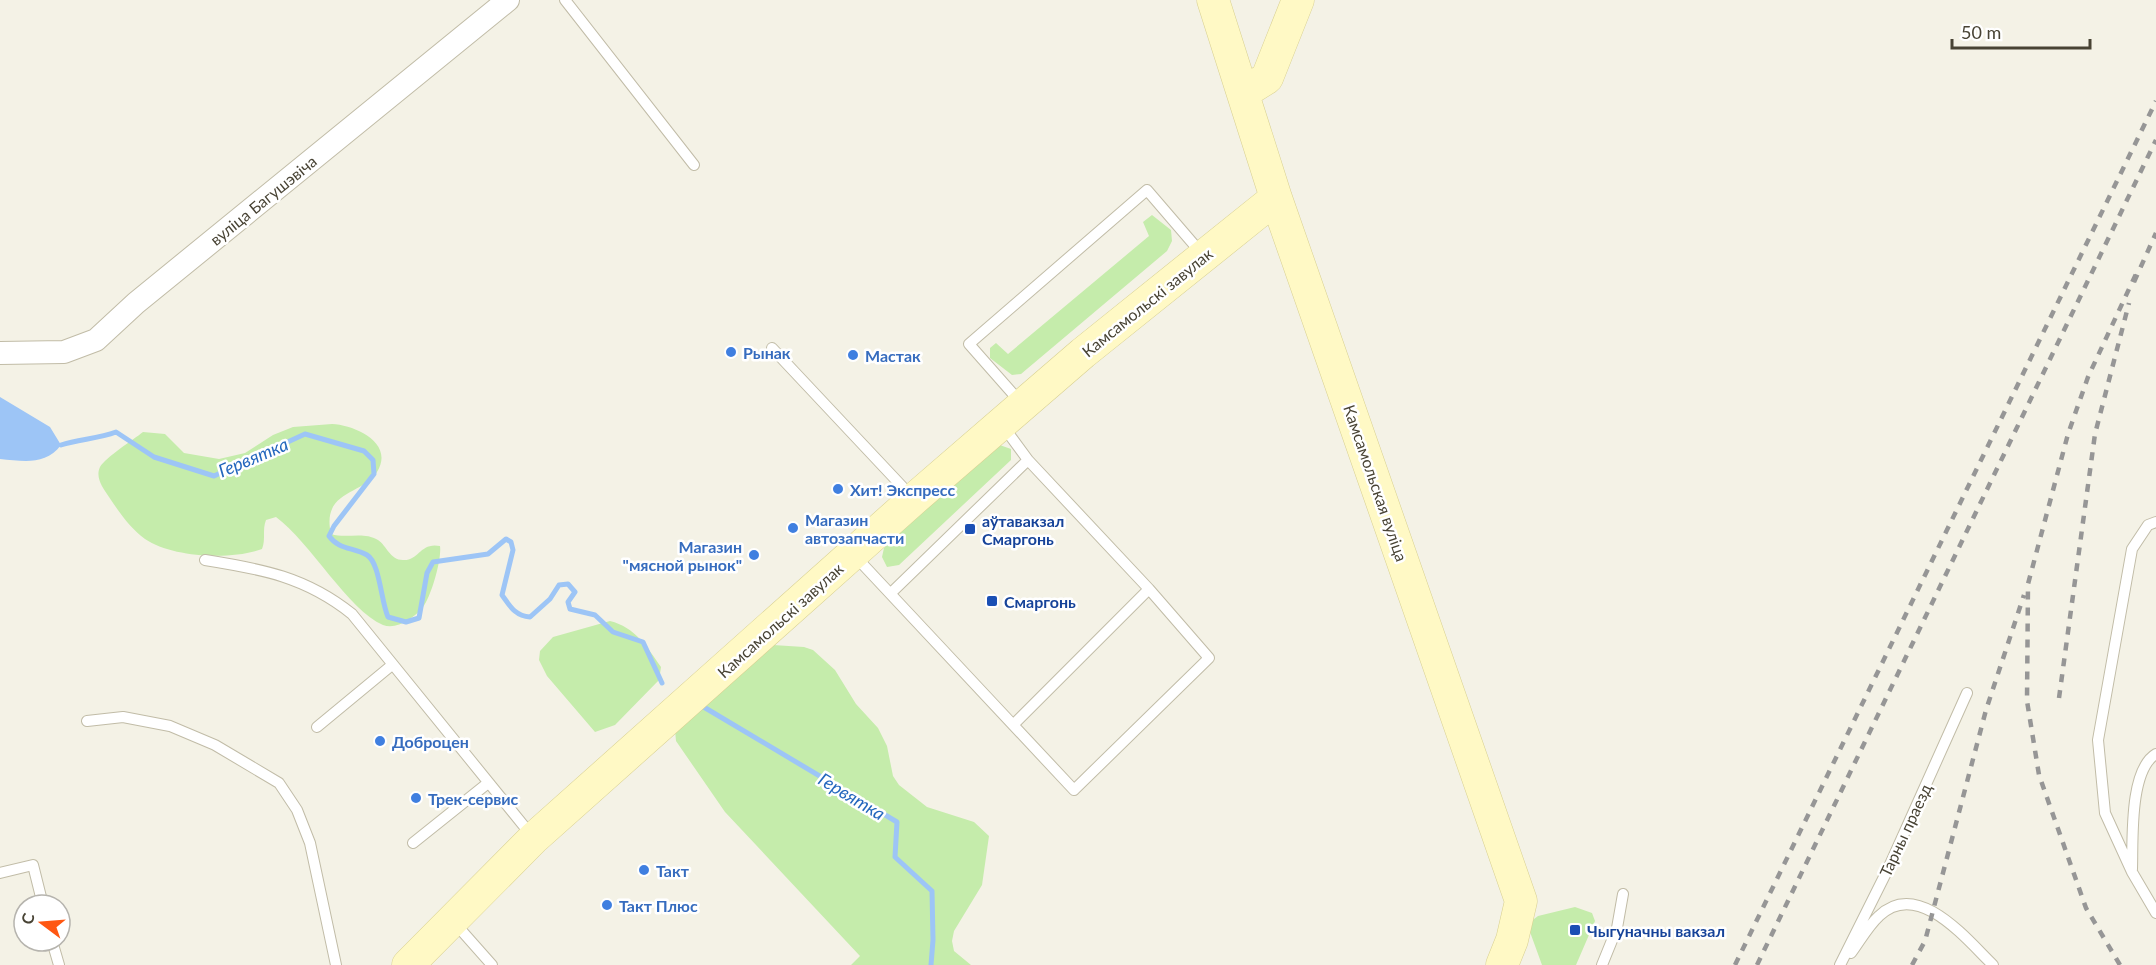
<svg xmlns="http://www.w3.org/2000/svg" width="2156" height="965" font-family="Lato,sans-serif">
	<style>
		.green { fill: #c5ecab }
		.water { fill: #9dc5f6 }
		.lines { fill: none; stroke-linecap: round; stroke-linejoin: round }
		.stream { stroke: #9dc5f6; stroke-width: 5 }
		.lane-casing { stroke: #c1bca7; stroke-width: 12 }
		.street-casing { stroke: #c1bca7; stroke-width: 24 }
		.secondary-casing { stroke: #d8d091; stroke-width: 33 }
		.lane { stroke: #fff; stroke-width: 10 }
		.street { stroke: #fff; stroke-width: 22 }
		.secondary { stroke: #fff9c5; stroke-width: 32 }
		.rail { stroke: #969696; stroke-width: 4.5; stroke-dasharray: 8 8; stroke-linecap: butt }
		.shop-dot { fill: #3f7fe0; stroke: #fff; stroke-width: 2 }
		.transit-dot { fill: #1a4fb4; stroke: #fff; stroke-width: 2 }
		.labels { text-anchor: middle; dominant-baseline: central; stroke-width: 5; stroke-linejoin: round; paint-order: stroke }
		.street-label { font-size: 16px; fill: #484334; stroke: #fff }
		.shop-label { font-size: 16px; font-weight: bold; fill: #366cbe; stroke: #fff; text-anchor: start }
		.transit-label { font-size: 16px; font-weight: bold; fill: #164399; stroke: #fff; text-anchor: start }
		.water-label { font-size: 18px; font-style: italic; fill: #2467bd; stroke: #fff }
	</style>
	<rect width="100%" height="100%" fill="#f4f2e6"/>
	<!-- green -->
	<path class="green" d="M 1152,215 L 1171,230 L 1172,241 L 1167,251 L 1021,374 L 1012,375 L 990,358 L 990,348 L 996,343 L 1008,354 L 1149,236 L 1143,222 Z
		M 332,424 C 355,425 395,443 377,472 C 363,495 321,490 331,534 C 347,539 363,531 378,540 C 387,546 390,560 403,560 C 419,561 420,542 440,546 C 442,559 431,597 423,607 C 414,618 397,630 383,625 C 349,611 310,542 276,517 L 266,520 C 262,530 266,539 262,549 C 232,560 173,558 145,539 C 130,528 119,512 109,497 C 103,488 95,478 100,467 C 106,457 133,440 143,432 L 165,434 L 184,453 L 219,459 L 245,453 L 273,435 L 293,427 Z
		M 994,443 L 1011,449 L 1011,460 L 899,565 L 887,567 L 882,557 L 884,548 Z
		M 610,621 C 635,627 647,647 661,667 L 659,680 L 615,725 L 595,732 L 547,676 L 539,660 L 540,651 L 553,637 Z
		M 773,645 L 804,647 L 813,650 L 835,670 L 856,704 L 878,728 L 887,746 L 893,776 L 899,785 L 927,807 L 974,822 L 989,836 L 982,885 L 954,931 L 952,941 L 954,951 L 971,965 L 851,965 L 860,956 L 725,812 L 676,741 L 675,730 Z
		M 1575,907 L 1592,913 L 1595,921 L 1576,965 L 1542,965 L 1530,932 L 1530,922 L 1538,916 Z"/>
	<!-- water -->
	<path class="water" d="M 0,397 L 50,427 L 61,445 C 45,466 23,461 0,459 Z"/>
	<g class="lines">
		<!-- stream -->
		<path class="stream" d="M 61,445 C 79,439 98,439 116,432 L 154,457 L 214,476 L 305,434 L 364,451 L 373,460 L 374,474 L 334,526 L 329,536 C 339,550 353,547 367,555 C 380,563 381,602 388,617 L 406,622 L 419,618 L 427,573 L 433,562 L 488,554 L 506,539 L 511,542 L 513,550 L 502,595 C 510,606 515,616 530,617 L 550,599 L 559,585 L 568,584 L 575,592 L 568,602 L 570,609 L 595,615 L 613,632 L 643,642 L 662,683
			M 702,706 L 897,822 L 895,857 L 932,891 L 933,940 L 931,965"/>
		<defs>
			<path id="lane" d="M 565,0 L 694,165
				M 772,348 L 912,497
				M 1021,403 L 969,344 L 1147,190 L 1202,254
				M 2156,522 L 2148,525 L 2132,549 L 2098,740 L 2105,813 L 2132,872 L 2156,913
				M 854,555 L 1074,790 L 1209,658 L 1149,589 L 1028,460 L 1003,426
				M 205,560 C 262,569 306,577 352,614 L 532,836
				M 891,593 L 1028,460
				M 87,721 L 123,717 L 170,726 L 215,745 L 279,783 L 297,810 L 310,843 L 336,965
				M 1013,725 L 1149,589
				M 317,727 L 392,665
				M 413,843 L 488,783
				M 2132,869 C 2133,841 2129,770 2156,754
				M 0,873 L 33,865 L 43,905
				M 453,921 L 492,965
				M 52,941 L 59,965
				M 1851,953 C 1860,941 1868,926 1879,916 C 1918,878 1967,940 1993,965
				M 1602,965 L 1617,928 L 1623,894
				M 1840,965 L 1888,869 L 1967,693"/>
			<path id="street" d="M 0,353 L 64,352 L 96,340 L 136,303 L 508,0"/>
			<path id="secondary" d="M 1213,0 L 1276,198 L 1521,901 L 1512,940 L 1502,965
				M 1243,93 L 1267,78 L 1298,0
				M 408,965 L 534,838 L 914,499 L 1083,353 L 1276,198"/>
		</defs>
		<!-- lane casing -->
		<use href="#lane" class="lane-casing"/>
		<!-- street casing -->
		<use href="#street" class="street-casing"/>
		<!-- secondary casing -->
		<use href="#secondary" class="secondary-casing"/>
		<!-- lane -->
		<use href="#lane" class="lane"/>
		<!-- street -->
		<use href="#street" class="street"/>
		<!-- secondary -->
		<use href="#secondary" class="secondary"/>
		<!-- rail -->
		<path class="rail" d="M 2134,282 L 2156,233
			M 2059,698 L 2095,434 L 2129,303
			M 1735,965 L 2156,101
			M 1757,965 L 2156,140
			M 1912,965 L 1925,941 L 1986,710 L 2024,595
			M 2120,965 L 2086,908 L 2039,775 L 2027,701 L 2028,584 L 2068,434 L 2088,377 L 2136,274"/>
	</g>
	<!-- markers -->
	<g class="shop-dot">
		<circle cx="731" cy="352" r="6"/>
		<circle cx="853" cy="355" r="6"/>
		<circle cx="838" cy="489" r="6"/>
		<circle cx="793" cy="528" r="6"/>
		<circle cx="754" cy="555" r="6"/>
		<circle cx="380" cy="741" r="6"/>
		<circle cx="416" cy="798" r="6"/>
		<circle cx="644" cy="870" r="6"/>
		<circle cx="607" cy="905" r="6"/>
	</g>
	<g class="transit-dot">
		<rect x="964" y="523" width="12" height="12" rx="3"/>
		<rect x="986" y="595" width="12" height="12" rx="3"/>
		<rect x="1569" y="924" width="12" height="12" rx="3"/>
	</g>
	<g class="labels">
		<!-- street labels -->
		<g class="street-label">
			<text transform="translate(263 200) rotate(-39)">вуліца Багушэвіча</text>
			<text transform="translate(1147 302) rotate(-39)">Камсамольскі завулак</text>
			<text transform="translate(1376 483) rotate(71)">Камсамольская вуліца</text>
			<text transform="translate(780 620) rotate(-42)">Камсамольскі завулак</text>
			<text transform="translate(1905 830) rotate(-65)">Тарны праезд</text>
		</g>
		<!-- shop labels -->
		<g class="shop-label">
			<text x="743" y="352">Рынак</text>
			<text x="865" y="355">Мастак</text>
			<text x="850" y="489">Хит! Экспресс</text>
			<text x="805" y="519">Магазин<tspan x="805" dy="18">автозапчасти</tspan></text>
			<text x="742" y="546" text-anchor="end">Магазин<tspan x="742" dy="18">"мясной рынок"</tspan></text>
			<text x="392" y="741">Доброцен</text>
			<text x="428" y="798">Трек-сервис</text>
			<text x="656" y="870">Такт</text>
			<text x="619" y="905">Такт Плюс</text>
		</g>
		<!-- transit labels -->
		<g class="transit-label">
			<text x="982" y="520">аўтавакзал<tspan x="982" dy="18">Смаргонь</tspan></text>
			<text x="1004" y="601">Смаргонь</text>
			<text x="1587" y="930">Чыгуначны вакзал</text>
		</g>
		<!-- water labels -->
		<g class="water-label">
			<text transform="translate(253 457) rotate(-23)">Гервятка</text>
			<text transform="translate(852 796) rotate(31)">Гервятка</text>
		</g>
	</g>
	<!-- north arrow -->
	<g transform="translate(42 923) rotate(286)"><circle r="28" fill="#ffffff" stroke="#b6b4ae" stroke-width="1.5"/>
	<path d="M0-4.5L10 22L0 15L-10 22Z" fill="#ff5712"/>
	<text y="-9" font-size="16" font-weight="bold" text-anchor="middle" fill="#484334">С</text>
	</g>
	<!-- scale -->
	<path d="M1952 39v9h138v-9" fill="none" stroke="#484334" stroke-width="3"/>
	<text x="1961" y="39" font-size="18" fill="#484334" stroke="#ffffff" stroke-width="4.5" paint-order="stroke">50 m</text>
</svg>
